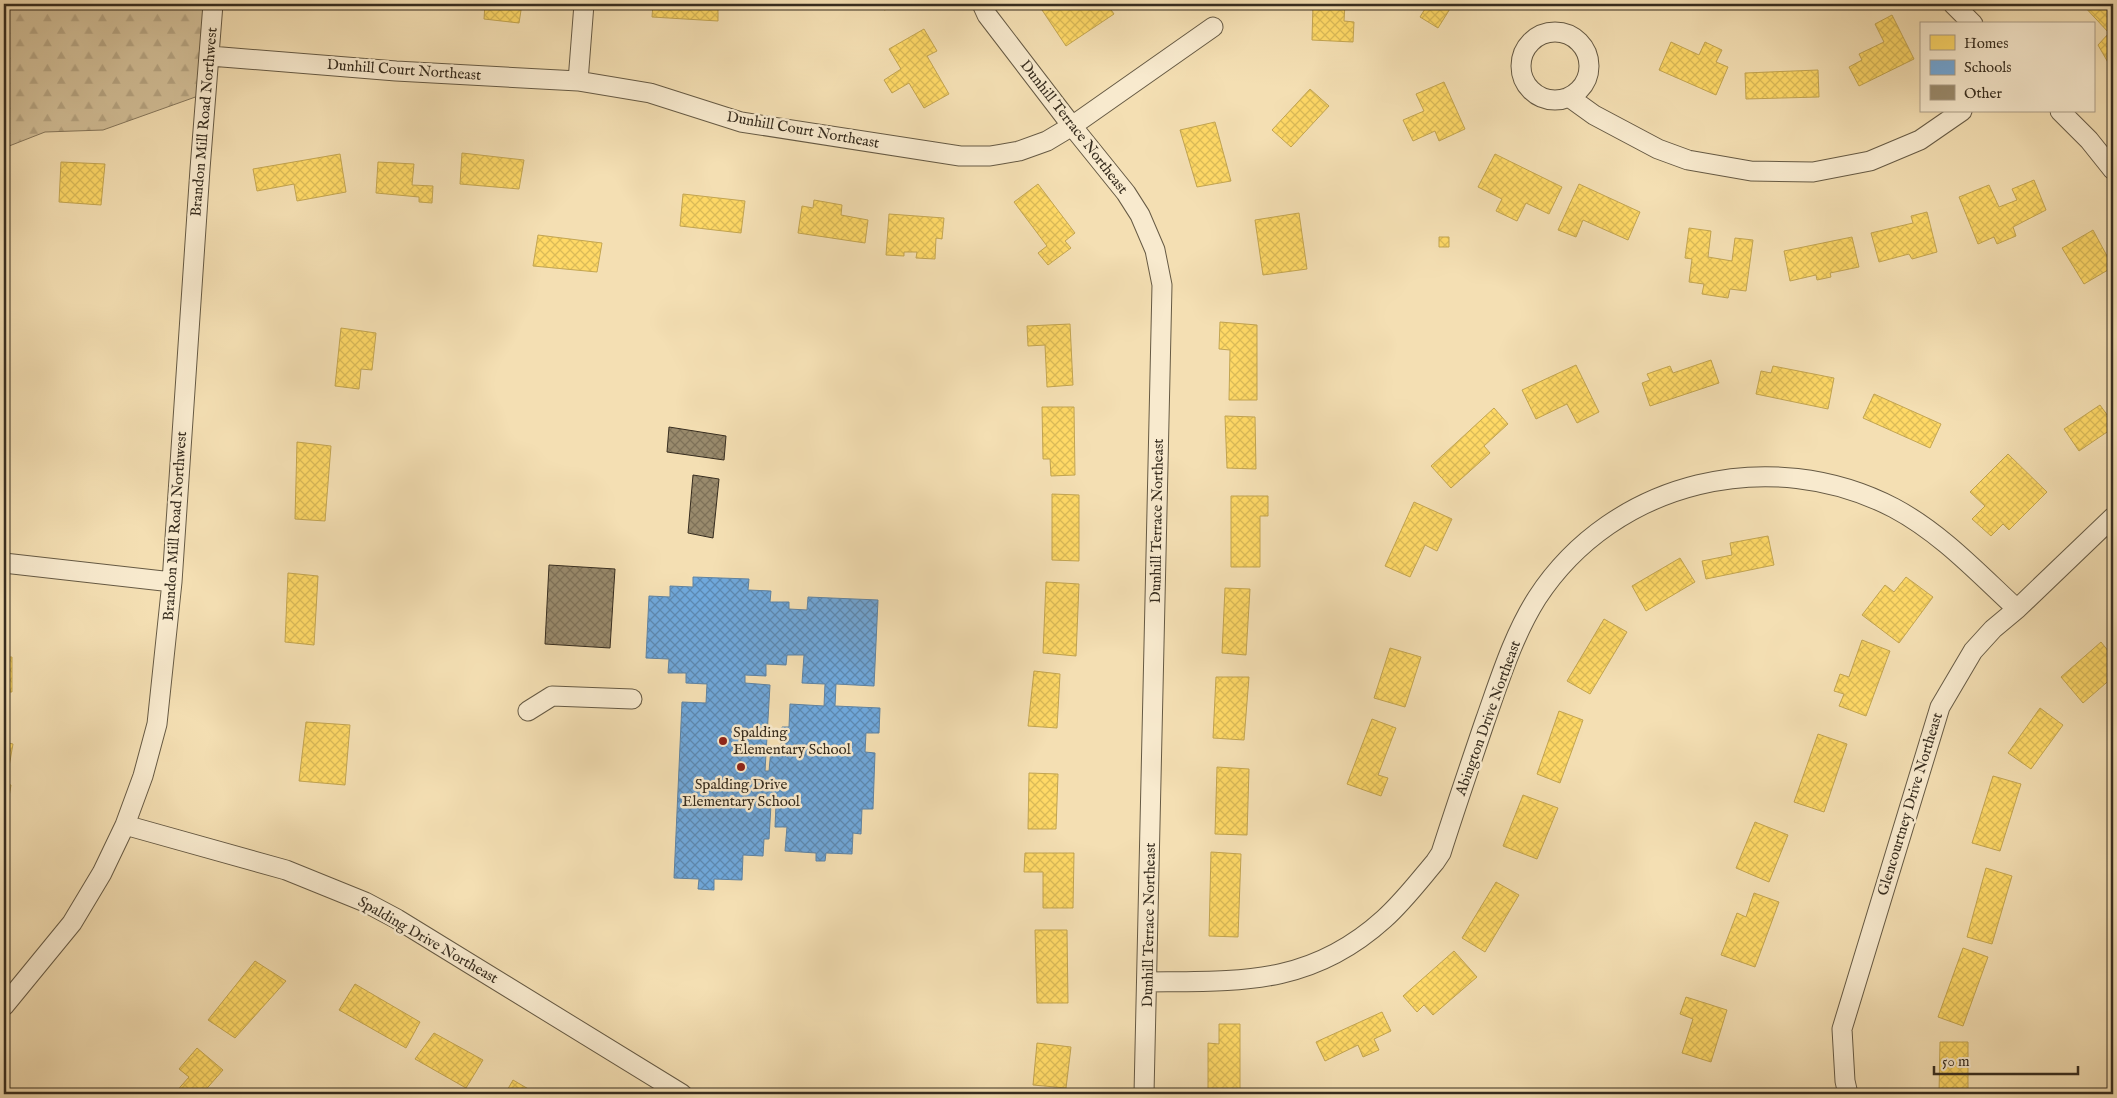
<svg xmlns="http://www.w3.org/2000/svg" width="2117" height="1098" font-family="'IM FELL English',serif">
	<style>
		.forest { fill: url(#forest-firs); stroke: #86775c }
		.homes { fill: url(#homes-cross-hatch); stroke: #c3a551 }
		.schools { fill: url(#schools-cross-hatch); stroke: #5e83a3; fill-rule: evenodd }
		.building { fill: url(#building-cross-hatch); stroke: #372d1f }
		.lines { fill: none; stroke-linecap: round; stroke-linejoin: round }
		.minor-casing { stroke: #665a44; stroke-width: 21 }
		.minor { stroke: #f8eace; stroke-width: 19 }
		.poi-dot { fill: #8f2418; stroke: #f8eace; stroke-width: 2 }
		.labels { text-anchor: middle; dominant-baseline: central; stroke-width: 5; stroke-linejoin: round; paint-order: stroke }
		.street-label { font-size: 15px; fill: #372d1f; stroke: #f8eace }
		.poi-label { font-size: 15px; fill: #372d1f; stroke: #f8eace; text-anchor: start }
	</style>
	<defs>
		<pattern id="forest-firs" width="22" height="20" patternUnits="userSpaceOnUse" patternTransform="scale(1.25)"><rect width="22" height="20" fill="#d4c19a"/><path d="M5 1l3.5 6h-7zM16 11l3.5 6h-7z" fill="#b7a684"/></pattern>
		<pattern id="homes-cross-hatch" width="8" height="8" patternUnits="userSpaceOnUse" patternTransform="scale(1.25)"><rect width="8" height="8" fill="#ffd966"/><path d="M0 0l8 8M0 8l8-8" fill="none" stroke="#dbbb58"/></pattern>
		<pattern id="schools-cross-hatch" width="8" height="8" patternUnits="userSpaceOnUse" patternTransform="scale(1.25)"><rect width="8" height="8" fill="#6fa8dc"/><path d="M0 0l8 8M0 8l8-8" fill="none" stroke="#5c89b2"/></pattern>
		<pattern id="building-cross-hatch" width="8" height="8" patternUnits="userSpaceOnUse" patternTransform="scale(1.25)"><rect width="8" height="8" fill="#998a6c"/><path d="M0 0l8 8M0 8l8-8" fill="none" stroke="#7e7158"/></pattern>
	</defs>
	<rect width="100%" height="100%" fill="#f4dfb3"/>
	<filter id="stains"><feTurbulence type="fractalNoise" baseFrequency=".004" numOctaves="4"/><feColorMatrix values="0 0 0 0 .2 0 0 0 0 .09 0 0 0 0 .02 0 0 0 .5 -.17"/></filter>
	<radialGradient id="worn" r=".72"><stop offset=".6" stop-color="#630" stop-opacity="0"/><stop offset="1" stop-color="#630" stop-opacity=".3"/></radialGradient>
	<!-- forest -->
	<path class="forest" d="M 4,4 L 208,4 L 201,95 L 103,130 L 45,132 L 4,148 Z"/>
	<!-- homes -->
	<path class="homes" d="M 485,4 L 522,4 L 519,23 L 484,19 Z
		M 653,4 L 718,4 L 718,21 L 652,17 Z
		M 883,4 L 910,4 L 884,10 Z
		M 1038,4 L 1107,4 L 1114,14 L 1066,46 Z
		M 1313,4 L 1345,4 L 1344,21 L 1354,22 L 1353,42 L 1312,40 Z
		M 1428,4 L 1453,4 L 1438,28 L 1420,17 Z
		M 2082,4 L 2113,4 L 2113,63 L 2110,66 L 2098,45 L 2109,33 Z
		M 1892,15 L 1914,59 L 1859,86 L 1849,67 L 1862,60 L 1859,54 L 1884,42 L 1875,24 Z
		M 924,29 L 937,51 L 927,56 L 949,94 L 924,108 L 909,83 L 892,93 L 884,80 L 901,69 L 889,49 Z
		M 1671,42 L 1699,55 L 1705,42 L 1722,50 L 1716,62 L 1728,67 L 1716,95 L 1659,70 Z
		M 1818,70 L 1819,97 L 1746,99 L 1745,73 Z
		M 1444,82 L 1465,129 L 1439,141 L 1435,131 L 1413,141 L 1403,120 L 1424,111 L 1416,94 Z
		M 1310,89 L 1329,106 L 1291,147 L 1272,130 Z
		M 1215,122 L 1231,181 L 1197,187 L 1180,130 Z
		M 462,153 L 524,160 L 519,189 L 460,184 Z
		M 340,154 L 346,192 L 297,201 L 294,184 L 257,191 L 253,169 Z
		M 1495,154 L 1562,187 L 1549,214 L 1526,203 L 1517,221 L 1496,211 L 1502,199 L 1478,187 Z
		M 61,162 L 105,164 L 101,205 L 59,202 Z
		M 378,162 L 414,164 L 412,185 L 433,186 L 432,203 L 419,202 L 419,197 L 376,193 Z
		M 2034,180 L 2046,210 L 2013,227 L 2016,236 L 1997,244 L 1994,237 L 1978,244 L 1959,197 L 1989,185 L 1999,207 L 2017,200 L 2012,189 Z
		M 1038,184 L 1075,233 L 1065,241 L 1071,248 L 1048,265 L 1038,253 L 1047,246 L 1014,202 Z
		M 1579,184 L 1640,212 L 1628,240 L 1583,220 L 1576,237 L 1558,230 Z
		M 683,194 L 745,201 L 741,233 L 680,226 Z
		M 814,200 L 842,205 L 841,215 L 868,220 L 865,243 L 798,233 L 802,206 L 813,208 Z
		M 1927,212 L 1937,252 L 1912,259 L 1909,254 L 1879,262 L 1871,233 L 1913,223 L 1911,216 Z
		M 1299,213 L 1307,269 L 1263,275 L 1255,220 Z
		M 889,214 L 944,218 L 942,239 L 936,238 L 935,259 L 916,258 L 917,252 L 904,252 L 904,256 L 886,255 Z
		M 1689,228 L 1711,231 L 1708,257 L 1732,261 L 1735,238 L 1753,240 L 1746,291 L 1730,289 L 1728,298 L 1702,294 L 1704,284 L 1689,282 L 1692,259 L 1685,258 Z
		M 2093,230 L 2113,267 L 2084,284 L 2062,248 Z
		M 538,235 L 602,243 L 597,272 L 533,266 Z
		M 1439,237 L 1449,237 L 1449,247 L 1439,247 Z
		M 1852,237 L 1859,267 L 1830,273 L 1831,277 L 1817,280 L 1816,275 L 1790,281 L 1784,251 Z
		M 1220,322 L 1257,325 L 1257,400 L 1229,400 L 1230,350 L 1219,349 Z
		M 1070,324 L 1073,385 L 1047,387 L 1045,345 L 1028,346 L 1027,326 Z
		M 341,328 L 376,333 L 372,370 L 361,369 L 359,389 L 335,386 Z
		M 1711,360 L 1719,383 L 1650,406 L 1642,383 L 1650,380 L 1647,374 L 1670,366 L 1673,373 Z
		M 1576,365 L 1599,412 L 1577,423 L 1567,404 L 1536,419 L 1522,390 Z
		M 1773,366 L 1834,378 L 1828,409 L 1756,394 L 1761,371 L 1771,373 Z
		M 1874,394 L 1941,424 L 1930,448 L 1863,418 Z
		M 2100,405 L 2113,423 L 2113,428 L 2079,451 L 2064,429 Z
		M 1042,407 L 1074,407 L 1075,475 L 1051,476 L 1050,459 L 1043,459 Z
		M 1494,408 L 1508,424 L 1484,446 L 1490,453 L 1451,488 L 1431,466 Z
		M 1225,416 L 1255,417 L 1256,469 L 1227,468 Z
		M 297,442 L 331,446 L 325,521 L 295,519 Z
		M 2008,454 L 2047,492 L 2009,530 L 2003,524 L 1991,536 L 1972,519 L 1985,506 L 1970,492 Z
		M 1052,494 L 1079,495 L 1079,561 L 1052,560 Z
		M 1231,496 L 1268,496 L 1268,516 L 1260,516 L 1260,567 L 1231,567 Z
		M 1414,502 L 1452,519 L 1437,551 L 1425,545 L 1410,577 L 1385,566 Z
		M 1768,536 L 1774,565 L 1706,579 L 1702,561 L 1732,555 L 1730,543 Z
		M 1680,558 L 1695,582 L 1646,611 L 1632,586 Z
		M 288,573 L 318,576 L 314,645 L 285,642 Z
		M 1906,577 L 1933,597 L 1899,643 L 1862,615 L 1885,585 L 1894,592 Z
		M 1046,582 L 1079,584 L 1076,656 L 1043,653 Z
		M 1225,588 L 1250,589 L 1246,655 L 1222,653 Z
		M 1604,619 L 1627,632 L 1590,694 L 1567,681 Z
		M 4,631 L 4,657 L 12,657 L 12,692 L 4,692 Z
		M 1862,640 L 1890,651 L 1866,716 L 1839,706 L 1844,694 L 1834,691 L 1840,674 L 1849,677 Z
		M 2101,642 L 2113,657 L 2113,677 L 2083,703 L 2061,677 Z
		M 1390,648 L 1421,657 L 1405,707 L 1374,698 Z
		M 1034,671 L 1060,674 L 1057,728 L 1028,726 Z
		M 1216,677 L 1249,677 L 1244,740 L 1213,738 Z
		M 2040,708 L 2063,725 L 2031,769 L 2008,753 Z
		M 1559,711 L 1583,720 L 1560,783 L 1537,774 Z
		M 1372,719 L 1396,728 L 1378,775 L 1388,778 L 1381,796 L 1347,784 Z
		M 306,722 L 350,725 L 345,785 L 299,781 Z
		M 1818,734 L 1847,744 L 1824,812 L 1794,802 Z
		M 4,742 L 13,744 L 6,784 L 11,785 L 7,809 L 4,809 Z
		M 1217,767 L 1249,769 L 1247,835 L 1215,834 Z
		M 1029,773 L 1058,774 L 1056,829 L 1028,829 Z
		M 1993,776 L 2021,784 L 2000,851 L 1972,843 Z
		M 1523,795 L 1558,808 L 1537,859 L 1503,846 Z
		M 1755,822 L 1788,835 L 1769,882 L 1736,868 Z
		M 1211,852 L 1241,854 L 1238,937 L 1209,936 Z
		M 1025,853 L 1074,853 L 1073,908 L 1043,908 L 1043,872 L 1024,872 Z
		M 1986,868 L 2012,876 L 1992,944 L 1967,937 Z
		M 1496,882 L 1519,895 L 1485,952 L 1462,938 Z
		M 1754,893 L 1779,902 L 1755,967 L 1721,955 L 1737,913 L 1746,917 Z
		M 1035,930 L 1067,930 L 1068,1003 L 1037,1003 Z
		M 1963,948 L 1988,957 L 1963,1026 L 1938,1017 Z
		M 1454,951 L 1477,977 L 1433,1015 L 1424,1005 L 1417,1012 L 1403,996 Z
		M 255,961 L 286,981 L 235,1038 L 208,1020 Z
		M 355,984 L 420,1022 L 406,1048 L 339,1010 Z
		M 1686,997 L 1727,1010 L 1711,1062 L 1682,1053 L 1693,1019 L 1680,1014 Z
		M 1382,1012 L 1391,1031 L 1374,1039 L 1379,1050 L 1363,1057 L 1358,1045 L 1325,1061 L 1316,1042 Z
		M 1219,1024 L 1240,1024 L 1240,1090 L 1208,1090 L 1208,1043 L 1219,1044 Z
		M 434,1033 L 483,1060 L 466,1088 L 415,1059 Z
		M 1940,1042 L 1968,1042 L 1968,1094 L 1939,1094 Z
		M 1037,1043 L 1071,1047 L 1066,1088 L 1033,1085 Z
		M 197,1048 L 223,1070 L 202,1094 L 174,1094 L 189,1077 L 179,1069 Z
		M 513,1080 L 537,1094 L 505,1094 Z"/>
	<!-- schools -->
	<path class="schools" d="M 693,577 L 749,579 L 748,590 L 771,591 L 770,602 L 789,602 L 789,609 L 807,610 L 808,597 L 878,600 L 874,686 L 836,684 L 835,706 L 880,708 L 879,733 L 866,733 L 865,752 L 875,753 L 873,809 L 862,809 L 861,834 L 853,833 L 852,854 L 826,853 L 825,861 L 816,861 L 816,853 L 785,851 L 787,827 L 775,827 L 776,805 L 771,805 L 769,839 L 764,839 L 763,856 L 743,855 L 742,880 L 714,879 L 714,890 L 698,889 L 699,879 L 674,878 L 682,702 L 706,703 L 707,684 L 686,683 L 686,673 L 668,673 L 669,659 L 646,658 L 649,596 L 670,597 L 670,586 L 693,587 ZM 787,655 L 804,655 L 802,683 L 825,684 L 824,706 L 790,704 L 789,727 L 782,727 L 781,750 L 771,749 L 769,771 L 765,771 L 770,685 L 745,683 L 745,675 L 766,676 L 766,664 L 786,665 Z"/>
	<!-- building -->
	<path class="building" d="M 669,427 L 726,436 L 724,460 L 667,452 Z
		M 693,475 L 719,479 L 713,538 L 688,533 Z
		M 549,565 L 615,569 L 610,648 L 545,644 Z"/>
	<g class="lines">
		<defs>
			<path id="minor" d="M 982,4 L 987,15 L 1072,126 L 1126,193 L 1140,215 L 1155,250 L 1162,285 L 1144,1094
				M 1953,4 L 1973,24
				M1521 66a34 34 0 1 1 68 0a34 34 0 1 1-68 0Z
				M 210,56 L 396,71 L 578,81 L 650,93 L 741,122 L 960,156 L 990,156 L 1002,154 L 1019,151 L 1047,141 L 1072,126 L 1213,27
				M 578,81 L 584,4
				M 1569,97 L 1594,115 L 1658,149 L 1688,160 L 1751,171 L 1813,172 L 1870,161 L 1920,140 L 1962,111
				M 2060,111 L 2089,140 L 2113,170
				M 4,563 L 172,582
				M 528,711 L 552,696 L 632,699
				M 125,825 L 286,870 L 365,902 L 397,919 L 682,1094
				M 1147,982 C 1240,981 1310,986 1384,919 C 1403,902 1419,881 1435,862 L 1441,853 C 1455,809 1470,765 1485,721 C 1500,679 1513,636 1537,598 C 1614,480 1771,444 1894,508 C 1941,533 1978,573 2017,609
				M 4,1006 L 72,923 L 102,873 L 125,825 L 143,776 L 157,724 L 172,582 L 200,169 L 213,4
				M 1848,1094 L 1845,1081 L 1842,1029 L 1940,707 L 1973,651 L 1993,629 L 2017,609 L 2113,517"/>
		</defs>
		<!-- minor casing -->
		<use href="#minor" class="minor-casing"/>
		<!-- minor -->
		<use href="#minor" class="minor"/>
	</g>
	<!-- markers -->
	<g class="poi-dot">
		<circle cx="723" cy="741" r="5"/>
		<circle cx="741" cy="767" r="5"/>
	</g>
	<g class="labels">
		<!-- street labels -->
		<g class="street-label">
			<text transform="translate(404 70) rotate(4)">Dunhill Court Northeast</text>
			<text transform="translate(204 122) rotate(-85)">Brandon Mill Road Northwest</text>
			<text transform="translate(1074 127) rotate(52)">Dunhill Terrace Northeast</text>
			<text transform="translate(803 130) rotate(10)">Dunhill Court Northeast</text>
			<text transform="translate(1157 521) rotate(-89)">Dunhill Terrace Northeast</text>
			<text transform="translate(175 526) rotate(-86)">Brandon Mill Road Northwest</text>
			<text transform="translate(1488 718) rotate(-70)">Abington Drive Northeast</text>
			<text transform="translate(1910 804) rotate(-73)">Glencourtney Drive Northeast</text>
			<text transform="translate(1149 925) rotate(-89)">Dunhill Terrace Northeast</text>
			<text transform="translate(428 940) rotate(30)">Spalding Drive Northeast</text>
		</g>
		<!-- poi labels -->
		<g class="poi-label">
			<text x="733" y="732">Spalding<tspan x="733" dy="17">Elementary School</tspan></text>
			<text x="741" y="784" text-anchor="middle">Spalding Drive<tspan x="741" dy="17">Elementary School</tspan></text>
		</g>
	</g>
	<!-- margin -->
	<rect width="2117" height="1098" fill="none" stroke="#f4dfb3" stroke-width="20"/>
	<rect x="5" y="5" width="2107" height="1088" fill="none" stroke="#372d1f" stroke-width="2.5"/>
	<rect x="10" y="10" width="2097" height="1078" fill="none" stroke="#372d1f"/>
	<!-- legend -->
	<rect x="1920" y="22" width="175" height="90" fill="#f8eace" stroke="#ab9e88"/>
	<rect x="1930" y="35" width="25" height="15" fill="#ffd966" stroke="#ab9e88"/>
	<text x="1964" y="48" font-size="15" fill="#372d1f">Homes</text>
	<rect x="1930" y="60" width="25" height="15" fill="#6fa8dc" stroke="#ab9e88"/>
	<text x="1964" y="72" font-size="15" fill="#372d1f">Schools</text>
	<rect x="1930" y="85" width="25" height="15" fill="#998a6c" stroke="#ab9e88"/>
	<text x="1964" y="98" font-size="15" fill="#372d1f">Other</text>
	<!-- scale -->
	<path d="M1934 1066v8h144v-8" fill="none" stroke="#372d1f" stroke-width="2.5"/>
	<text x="1942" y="1066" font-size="15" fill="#372d1f" stroke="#f8eace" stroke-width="4" paint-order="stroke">50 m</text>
	<rect width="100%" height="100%" filter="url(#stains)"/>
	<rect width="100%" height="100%" fill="url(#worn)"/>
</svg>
